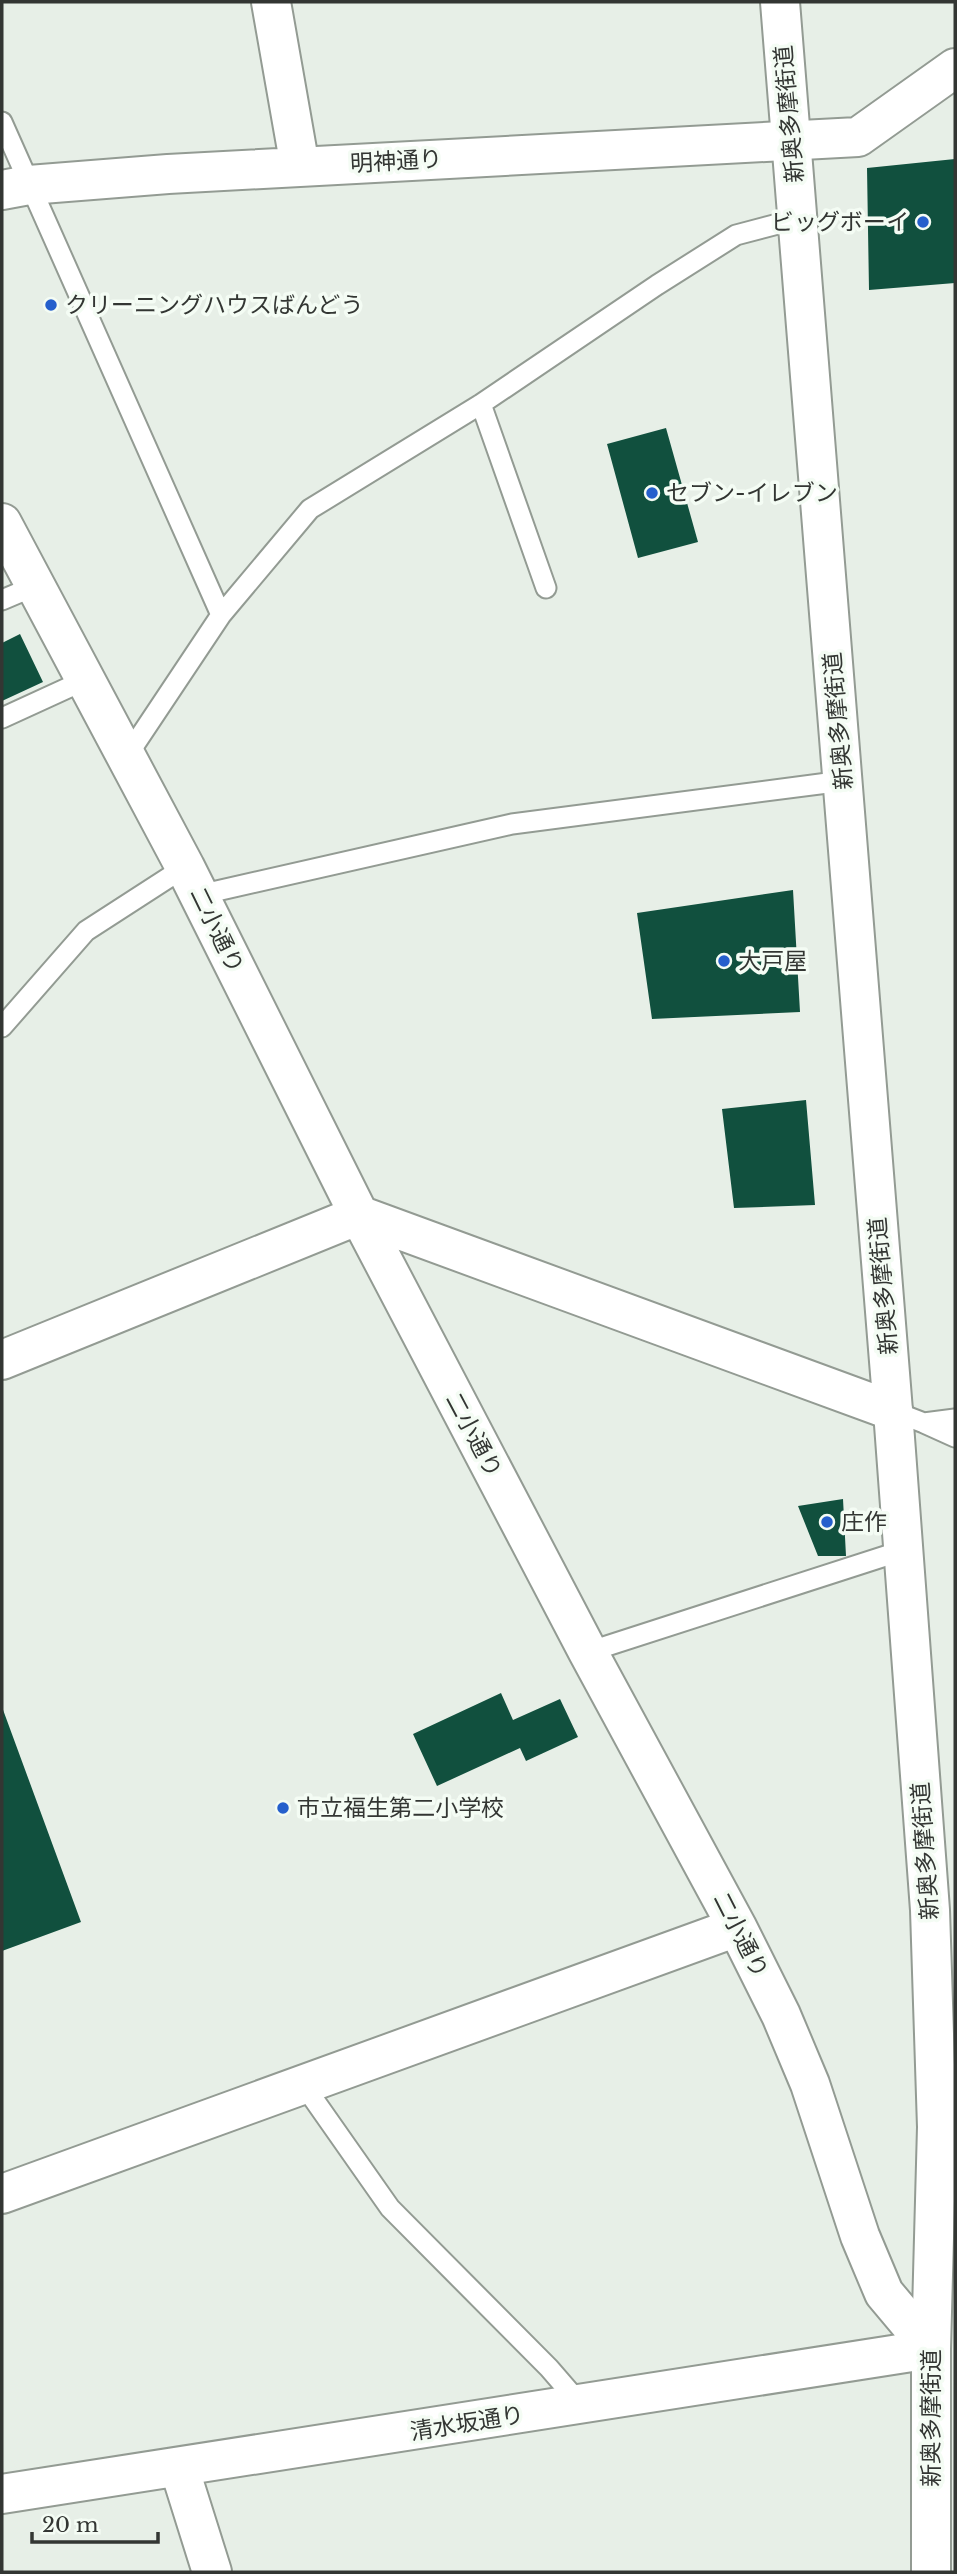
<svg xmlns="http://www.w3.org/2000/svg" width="957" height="2574" font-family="'Libre Baskerville','Noto Sans JP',serif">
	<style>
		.building { fill: #11503e }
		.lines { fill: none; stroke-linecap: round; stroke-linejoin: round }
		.service-casing { stroke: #939b93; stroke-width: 23 }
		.minor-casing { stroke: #939b93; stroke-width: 42 }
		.primary-casing { stroke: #939b93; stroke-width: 42 }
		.service { stroke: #fff; stroke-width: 19 }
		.minor { stroke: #fff; stroke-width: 38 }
		.primary { stroke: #fff; stroke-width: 38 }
		.poi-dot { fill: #255fcc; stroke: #f4fcf4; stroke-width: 2.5 }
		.labels { text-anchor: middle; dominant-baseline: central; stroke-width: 7; stroke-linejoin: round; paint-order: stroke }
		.street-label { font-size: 23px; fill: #333633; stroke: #f4fcf4 }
		.poi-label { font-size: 23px; fill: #333633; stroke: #f4fcf4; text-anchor: start }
	</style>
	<rect width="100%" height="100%" fill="#e7efe7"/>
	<!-- building -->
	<path class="building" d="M 955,159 L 955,283 L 869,290 L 867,168 Z
		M 666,428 L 698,542 L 638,558 L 607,444 Z
		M 20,634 L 43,682 L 2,701 L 2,643 Z
		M 793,890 L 800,1012 L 652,1019 L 637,913 Z
		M 806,1100 L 815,1205 L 734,1208 L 722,1109 Z
		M 843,1499 L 846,1556 L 818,1556 L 798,1506 Z
		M 501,1693 L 513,1720 L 560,1699 L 578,1737 L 526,1761 L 520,1748 L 437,1786 L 413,1734 Z
		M 2,1707 L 81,1922 L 2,1951 Z"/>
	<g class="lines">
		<defs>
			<path id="service" d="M 2,122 L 221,615
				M 481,404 L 546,588
				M 2,600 L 35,586
				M 2,718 L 85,680
				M 127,756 L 221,615 L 310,509 L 481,404 L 657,285 L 736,235 L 797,219
				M 199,895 L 512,824 L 843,781
				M 2,1027 L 86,931 L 185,867
				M 893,1411 L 924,1423 L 955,1419
				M 924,1423 L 955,1437
				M 588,1652 L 904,1550
				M 303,2084 L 390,2208 L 549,2368 L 581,2405"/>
			<path id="minor" d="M 271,2 L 300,167
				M 2,190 L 29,185 L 168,174 L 858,137 L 955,68
				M 2,523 L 185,867 L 359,1215 L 588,1652 L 737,1927 L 781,2015 L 810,2084 L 860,2236 L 884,2293 L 931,2349
				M 2,1360 L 359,1215 L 893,1411
				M 2,2194 L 737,1927
				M 179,2467 L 212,2572
				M 2,2494 L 931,2349"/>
			<path id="primary" d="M 780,2 L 893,1411 L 930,1910 L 937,2127 L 931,2349 L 931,2572"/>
		</defs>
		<!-- service casing -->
		<use href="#service" class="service-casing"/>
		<!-- minor casing -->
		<use href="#minor" class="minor-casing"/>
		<!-- primary casing -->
		<use href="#primary" class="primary-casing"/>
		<!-- service -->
		<use href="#service" class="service"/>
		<!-- minor -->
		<use href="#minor" class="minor"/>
		<!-- primary -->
		<use href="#primary" class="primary"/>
	</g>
	<!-- markers -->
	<g class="poi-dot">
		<circle cx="923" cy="222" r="7"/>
		<circle cx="51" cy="305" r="7"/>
		<circle cx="652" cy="493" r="7"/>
		<circle cx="724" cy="961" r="7"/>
		<circle cx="827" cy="1522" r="7"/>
		<circle cx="283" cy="1808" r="7"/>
	</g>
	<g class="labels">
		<!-- street labels -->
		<g class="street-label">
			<text transform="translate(789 114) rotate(-95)">新奥多摩街道</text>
			<text transform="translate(396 161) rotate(-3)">明神通り</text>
			<text transform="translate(838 721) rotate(-95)">新奥多摩街道</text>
			<text transform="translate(217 930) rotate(64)">二小通り</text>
			<text transform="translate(883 1286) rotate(-95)">新奥多摩街道</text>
			<text transform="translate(474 1435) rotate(62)">二小通り</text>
			<text transform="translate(925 1851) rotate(-94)">新奥多摩街道</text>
			<text transform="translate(741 1935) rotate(63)">二小通り</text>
			<text transform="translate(931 2418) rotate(-90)">新奥多摩街道</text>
			<text transform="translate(467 2423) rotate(-9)">清水坂通り</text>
		</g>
		<!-- poi labels -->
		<g class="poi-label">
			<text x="909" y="222" text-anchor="end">ビッグボーイ</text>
			<text x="65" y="305">クリーニングハウスばんどう</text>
			<text x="666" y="493">セブン-イレブン</text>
			<text x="738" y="961">大戸屋</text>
			<text x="841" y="1522">庄作</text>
			<text x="297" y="1808">市立福生第二小学校</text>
		</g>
	</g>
	<!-- border -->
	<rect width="957" height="2574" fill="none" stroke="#333633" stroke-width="7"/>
	<!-- scale -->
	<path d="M32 2532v10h126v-10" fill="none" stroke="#333633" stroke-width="3.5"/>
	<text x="42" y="2532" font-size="21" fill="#333633" stroke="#f4fcf4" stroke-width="5" paint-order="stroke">20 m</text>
</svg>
